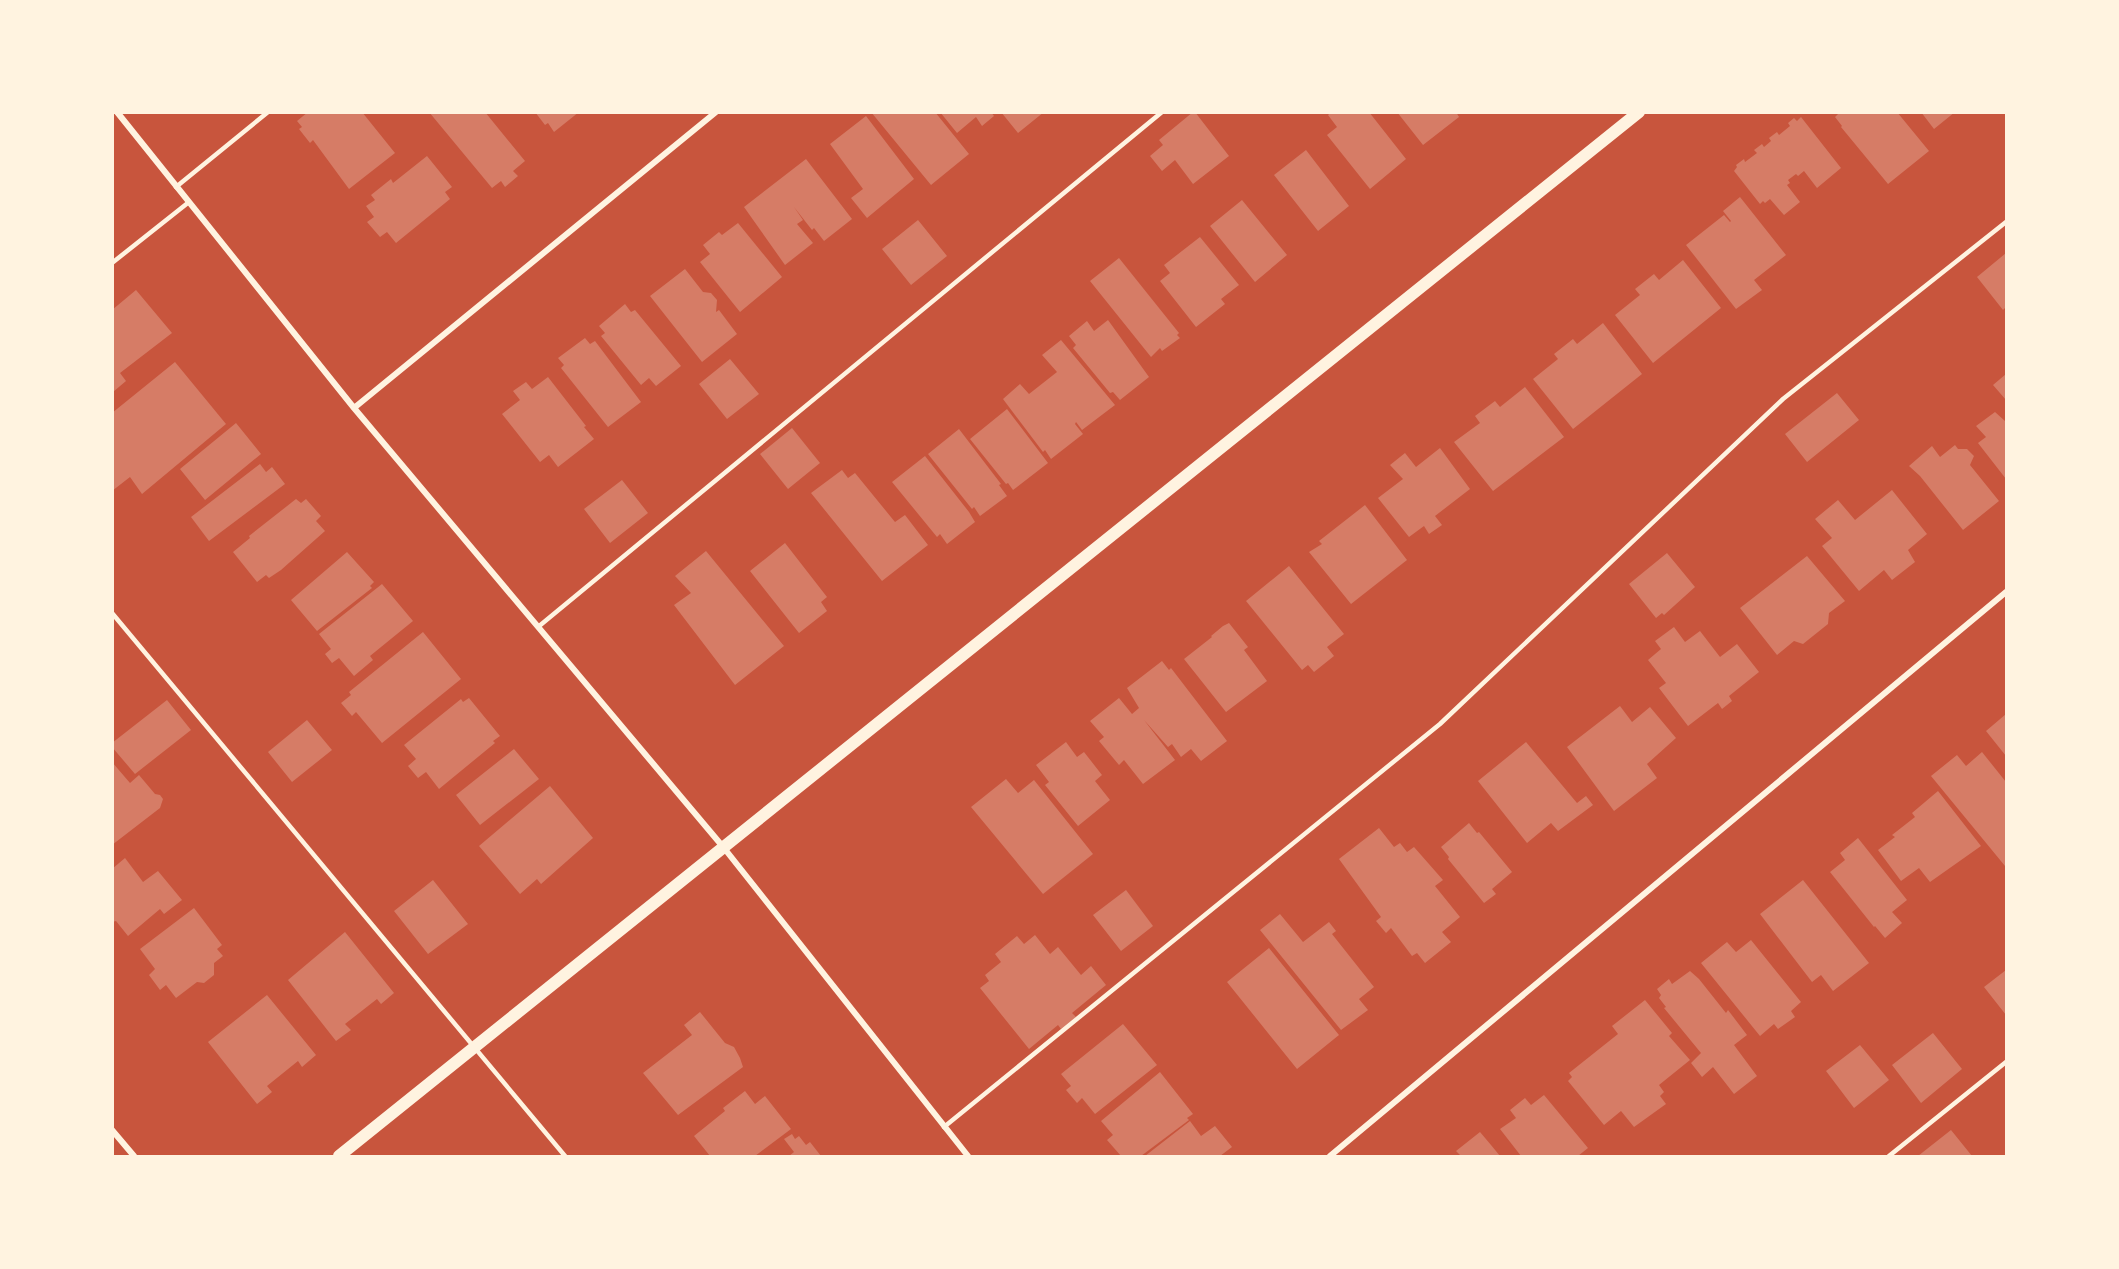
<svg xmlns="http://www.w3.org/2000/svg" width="2119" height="1269" font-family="'PT Sans',sans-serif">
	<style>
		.building { fill: #d67c66 }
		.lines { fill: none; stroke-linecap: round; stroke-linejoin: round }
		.service { stroke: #fff3e0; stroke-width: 4.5 }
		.minor { stroke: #fff3e0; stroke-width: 6 }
		.secondary { stroke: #fff3e0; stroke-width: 12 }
	</style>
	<rect width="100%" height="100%" fill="#c8553d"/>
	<!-- building -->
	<path class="building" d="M 308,112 L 362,112 L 395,153 L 349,189 L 313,140 L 310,143 L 299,129 L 302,127 L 297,121 Z
		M 429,112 L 485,112 L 525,161 L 513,171 L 518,176 L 505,187 L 501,181 L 492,188 Z
		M 535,112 L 579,112 L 554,132 L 548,123 L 545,125 Z
		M 871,112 L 935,112 L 969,154 L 931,185 Z
		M 940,112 L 991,112 L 994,116 L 982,126 L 976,117 L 957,133 Z
		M 1001,112 L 1044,112 L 1018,133 Z
		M 1193,112 L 1195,112 L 1229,156 L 1193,184 L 1175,160 L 1162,171 L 1150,156 L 1163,145 L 1159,140 Z
		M 1331,112 L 1369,112 L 1406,159 L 1370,189 L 1327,135 L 1337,127 L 1328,115 Z
		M 1397,112 L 1456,112 L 1459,117 L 1423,145 Z
		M 1840,112 L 1897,112 L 1929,151 L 1888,184 L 1841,127 L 1842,126 L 1835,117 Z
		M 1921,112 L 1955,112 L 1934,129 Z
		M 866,116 L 914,179 L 867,218 L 851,198 L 863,189 L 830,144 Z
		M 1801,117 L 1841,168 L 1817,188 L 1804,171 L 1798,176 L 1796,174 L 1788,180 L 1790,183 L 1787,185 L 1800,202 L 1784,215 L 1770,199 L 1765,203 L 1763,201 L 1760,204 L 1734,171 L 1737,167 L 1736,165 L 1744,159 L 1745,162 L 1757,153 L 1754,150 L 1762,144 L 1764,147 L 1771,141 L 1769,138 L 1777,132 L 1779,135 L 1790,126 L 1788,123 L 1794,118 L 1797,121 Z
		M 1306,150 L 1349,206 L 1318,231 L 1274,175 Z
		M 427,156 L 452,187 L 445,192 L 450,199 L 396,243 L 387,232 L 380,237 L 367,222 L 374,217 L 366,206 L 375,200 L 371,195 L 391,179 L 393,183 Z
		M 806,159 L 852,219 L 824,241 L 814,228 L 812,230 L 794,207 L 803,220 L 797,224 L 813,243 L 785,265 L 744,207 Z
		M 1740,197 L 1786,255 L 1754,280 L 1762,290 L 1736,309 L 1686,245 L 1724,215 L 1730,222 L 1731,221 L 1723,211 Z
		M 1242,200 L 1287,255 L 1255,282 L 1210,226 Z
		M 918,220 L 947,256 L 911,285 L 882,249 Z
		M 738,223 L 782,277 L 740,312 L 700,262 L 710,254 L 703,245 L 719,232 L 722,235 Z
		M 1200,237 L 1239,285 L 1221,299 L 1225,304 L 1196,327 L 1160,281 L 1170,273 L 1164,265 Z
		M 2006,253 L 2006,310 L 2005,308 L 2003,310 L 1977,277 Z
		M 1119,258 L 1179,333 L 1177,335 L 1180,338 L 1162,351 L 1160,348 L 1151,357 L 1090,281 Z
		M 1683,260 L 1721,308 L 1653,363 L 1615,315 L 1640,295 L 1635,289 L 1654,274 L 1659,280 Z
		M 685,269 L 703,292 L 711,293 L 717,300 L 716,312 L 719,310 L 737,334 L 702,362 L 650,296 Z
		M 136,290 L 172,333 L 120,373 L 126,381 L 113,392 L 112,310 Z
		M 625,304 L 631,312 L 635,310 L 681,366 L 656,386 L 649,378 L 641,385 L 601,336 L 605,333 L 599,326 Z
		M 1108,320 L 1149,377 L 1120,400 L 1113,392 L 1110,393 L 1073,348 L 1076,345 L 1069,336 L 1087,321 L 1094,331 Z
		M 1603,323 L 1642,374 L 1573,429 L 1533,379 L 1558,359 L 1554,354 L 1573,339 L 1577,344 Z
		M 585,338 L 590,344 L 595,341 L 641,402 L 608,427 L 561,368 L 564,365 L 558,358 Z
		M 1061,340 L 1115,405 L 1082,430 L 1076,422 L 1075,424 L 1083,434 L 1051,459 L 1045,450 L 1043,452 L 1003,399 L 1020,384 L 1029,394 L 1057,372 L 1042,355 Z
		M 730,359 L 759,394 L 727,419 L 699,384 Z
		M 175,362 L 226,424 L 142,494 L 130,477 L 112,491 L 112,413 Z
		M 2006,374 L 2006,400 L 1993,385 Z
		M 548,377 L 586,426 L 584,427 L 594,439 L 558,467 L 549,455 L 540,462 L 502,414 L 520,400 L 513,391 L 526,382 L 532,389 Z
		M 1525,387 L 1564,437 L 1493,491 L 1454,442 L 1480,423 L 1475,416 L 1495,401 L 1500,407 Z
		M 1837,393 L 1859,420 L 1807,462 L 1785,434 Z
		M 1007,409 L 1048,463 L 1013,490 L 1008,483 L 1006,484 L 970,439 Z
		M 1995,412 L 2005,421 L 2006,420 L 2006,479 L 1978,443 L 1986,437 L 1976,426 Z
		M 236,423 L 261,454 L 205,500 L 180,469 Z
		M 792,428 L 820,463 L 788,489 L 760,454 Z
		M 959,429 L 1001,484 L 999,485 L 1007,496 L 980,516 L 974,507 L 972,509 L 928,454 Z
		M 1955,445 L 1958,449 L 1967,449 L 1974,456 L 1970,465 L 1999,501 L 1963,530 L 1920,476 L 1909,466 L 1932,446 L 1940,457 Z
		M 1440,448 L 1470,489 L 1435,516 L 1442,525 L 1429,534 L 1424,526 L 1409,537 L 1378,498 L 1403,479 L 1390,465 L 1405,453 L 1416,467 Z
		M 925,456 L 969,512 L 975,522 L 947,544 L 940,534 L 937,537 L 892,482 Z
		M 260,464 L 266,472 L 272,467 L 285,484 L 209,541 L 191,517 Z
		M 842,470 L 848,478 L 855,473 L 895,522 L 905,515 L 928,545 L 882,581 L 811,493 Z
		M 622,480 L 648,513 L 610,543 L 584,509 Z
		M 1892,490 L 1927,534 L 1908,550 L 1915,562 L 1892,580 L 1884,570 L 1859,591 L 1822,546 L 1832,538 L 1815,519 L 1838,500 L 1855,520 Z
		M 296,499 L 301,503 L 306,499 L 321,516 L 316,521 L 325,531 L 281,570 L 269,578 L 266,575 L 257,582 L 233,552 L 250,538 L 249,536 Z
		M 1365,505 L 1407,560 L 1351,604 L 1309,552 L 1322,544 L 1319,541 Z
		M 785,543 L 827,597 L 821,602 L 827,611 L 799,633 L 750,571 Z
		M 706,551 L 784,646 L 735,685 L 674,605 L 691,593 L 675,576 Z
		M 347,552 L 374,582 L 370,586 L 372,588 L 317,631 L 291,600 Z
		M 1667,553 L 1695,587 L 1664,615 L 1662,613 L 1656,618 L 1629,584 Z
		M 1807,556 L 1845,601 L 1829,613 L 1828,624 L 1803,644 L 1794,641 L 1777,655 L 1740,608 Z
		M 1289,566 L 1344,634 L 1327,647 L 1334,656 L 1314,672 L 1308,665 L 1302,670 L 1246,601 Z
		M 382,584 L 413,621 L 370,656 L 373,660 L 354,676 L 339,658 L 332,663 L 325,654 L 331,649 L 319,634 Z
		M 1229,623 L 1248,647 L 1244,650 L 1267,681 L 1226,712 L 1184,659 L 1212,637 L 1211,636 L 1223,626 Z
		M 1674,627 L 1685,642 L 1700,631 L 1720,657 L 1737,644 L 1759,672 L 1729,696 L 1732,701 L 1722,709 L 1718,703 L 1688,726 L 1659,688 L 1666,683 L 1648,660 L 1661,649 L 1655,641 Z
		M 423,632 L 461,679 L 382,743 L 356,712 L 352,716 L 341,703 L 351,695 L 349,692 Z
		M 1162,661 L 1169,670 L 1171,668 L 1227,741 L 1201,761 L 1191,749 L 1181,757 L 1172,744 L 1168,747 L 1144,720 L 1175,760 L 1143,784 L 1124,760 L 1119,765 L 1099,741 L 1104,737 L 1090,721 L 1119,698 L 1132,714 L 1139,708 L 1127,688 Z
		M 469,698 L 500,736 L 493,741 L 495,743 L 439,789 L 426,772 L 418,778 L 408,766 L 416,759 L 404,745 L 461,699 L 463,702 Z
		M 167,700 L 191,730 L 135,774 L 112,747 L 112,743 Z
		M 1620,706 L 1632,722 L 1650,707 L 1676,738 L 1647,764 L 1657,778 L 1614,811 L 1567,747 Z
		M 2006,714 L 2006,756 L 1986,731 Z
		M 307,720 L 332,750 L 292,782 L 268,752 Z
		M 1066,742 L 1077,757 L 1084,752 L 1102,775 L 1095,781 L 1110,800 L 1078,826 L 1045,785 L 1049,782 L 1036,765 Z
		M 1526,742 L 1577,803 L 1586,796 L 1593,805 L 1558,831 L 1551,823 L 1527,843 L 1478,781 Z
		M 514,749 L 539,779 L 480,825 L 456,795 Z
		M 1982,752 L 2006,782 L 2006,864 L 2005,866 L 1931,776 L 1957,755 L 1966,766 Z
		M 112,762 L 130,783 L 139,775 L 155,794 L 160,795 L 163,799 L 160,808 L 112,845 Z
		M 1006,779 L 1018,793 L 1034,780 L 1093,854 L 1043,894 L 971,807 Z
		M 550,786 L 593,838 L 541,884 L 537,879 L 520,894 L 479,846 Z
		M 1938,791 L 1981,846 L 1930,882 L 1919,868 L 1901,881 L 1878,850 L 1895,837 L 1892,835 L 1915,817 L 1912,813 Z
		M 1469,823 L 1477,833 L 1479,832 L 1512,872 L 1492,889 L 1496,894 L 1484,903 L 1448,859 L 1449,857 L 1441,847 Z
		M 1379,828 L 1394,847 L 1400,843 L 1407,852 L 1414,847 L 1443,880 L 1435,886 L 1460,917 L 1442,932 L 1451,942 L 1425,963 L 1417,953 L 1412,956 L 1391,928 L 1386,933 L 1376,921 L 1381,917 L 1339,859 Z
		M 1858,838 L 1907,900 L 1892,912 L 1902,923 L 1885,938 L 1875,926 L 1874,927 L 1830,872 L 1845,860 L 1840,853 Z
		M 125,858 L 143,882 L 158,871 L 182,900 L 164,914 L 160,909 L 128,936 L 116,921 L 112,922 L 112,869 Z
		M 433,880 L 468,924 L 428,954 L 394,911 Z
		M 1803,880 L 1869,963 L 1833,991 L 1821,975 L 1812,982 L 1760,914 Z
		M 1126,890 L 1153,926 L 1121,951 L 1093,915 Z
		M 194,908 L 222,945 L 217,949 L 223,956 L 214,963 L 214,975 L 204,983 L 197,982 L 176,998 L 166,985 L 160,990 L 149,975 L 155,969 L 140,949 Z
		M 1280,914 L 1303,942 L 1329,922 L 1336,931 L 1332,934 L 1374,987 L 1359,999 L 1368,1010 L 1341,1030 L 1260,930 Z
		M 345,932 L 394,993 L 381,1004 L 377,999 L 345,1024 L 351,1030 L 336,1041 L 288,980 Z
		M 1035,935 L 1050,954 L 1058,947 L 1081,975 L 1091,966 L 1106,985 L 1072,1013 L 1076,1017 L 1061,1029 L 1058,1025 L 1029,1049 L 980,988 L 989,981 L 985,975 L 1001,962 L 995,954 L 1017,936 L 1024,944 Z
		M 1751,940 L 1801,1002 L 1791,1011 L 1795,1017 L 1778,1029 L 1774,1024 L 1760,1036 L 1701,963 L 1727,942 L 1736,952 Z
		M 1269,948 L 1339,1035 L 1297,1069 L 1227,982 Z
		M 2006,970 L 2006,1015 L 1984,987 Z
		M 1690,971 L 1699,979 L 1726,1013 L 1728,1010 L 1747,1035 L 1734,1045 L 1757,1076 L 1734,1094 L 1713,1067 L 1702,1077 L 1691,1063 L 1701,1053 L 1664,1008 L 1666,1007 L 1659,998 L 1661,995 L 1657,989 L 1669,979 L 1672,984 Z
		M 267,995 L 316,1055 L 302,1067 L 298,1061 L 267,1086 L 272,1092 L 257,1104 L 208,1042 Z
		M 1645,1000 L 1672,1033 L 1669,1036 L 1690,1060 L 1659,1085 L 1664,1092 L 1660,1096 L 1666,1104 L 1634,1127 L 1621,1111 L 1604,1125 L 1568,1081 L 1572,1077 L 1569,1073 L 1618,1034 L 1612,1026 Z
		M 700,1012 L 725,1043 L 734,1047 L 740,1058 L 743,1067 L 678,1115 L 643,1073 L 692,1035 L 684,1025 Z
		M 1123,1024 L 1157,1065 L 1095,1114 L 1082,1098 L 1077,1103 L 1066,1090 L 1071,1086 L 1061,1074 Z
		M 1933,1033 L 1962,1069 L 1921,1103 L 1892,1065 Z
		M 1860,1045 L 1889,1080 L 1854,1108 L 1826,1071 Z
		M 1160,1072 L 1193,1114 L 1187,1118 L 1189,1120 L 1141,1156 L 1121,1156 L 1107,1140 L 1113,1135 L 1101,1121 Z
		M 745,1091 L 755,1104 L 765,1096 L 791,1129 L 755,1156 L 710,1156 L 694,1136 L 725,1111 L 723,1108 Z
		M 1544,1095 L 1588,1148 L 1578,1156 L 1521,1156 L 1500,1129 L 1516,1118 L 1510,1110 L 1525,1098 L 1531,1105 Z
		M 1190,1121 L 1201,1136 L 1215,1126 L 1232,1147 L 1220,1156 L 1145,1156 Z
		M 1951,1130 L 1972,1156 L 1918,1156 Z
		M 1480,1132 L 1491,1145 L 1500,1156 L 1461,1156 L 1456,1151 Z
		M 792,1134 L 795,1139 L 799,1136 L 806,1145 L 810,1142 L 821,1156 L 789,1156 L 794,1152 L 784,1139 Z"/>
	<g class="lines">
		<!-- service -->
		<path class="service" d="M 176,187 L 268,112
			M 112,263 L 189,202
			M 112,613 L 565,1156
			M 538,627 L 1162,112
			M 944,1127 L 1440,724 L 1783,399 L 2006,222
			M 1889,1156 L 2006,1062"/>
		<!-- minor -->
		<path class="minor" d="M 117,112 L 354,408 L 724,848 L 968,1156
			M 354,408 L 716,112
			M 112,1130 L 134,1156
			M 1330,1156 L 2006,592"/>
		<!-- secondary -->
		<path class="secondary" d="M 339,1156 L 1639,112"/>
	</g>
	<!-- border -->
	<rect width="2119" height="1269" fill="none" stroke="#fff3e0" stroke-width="228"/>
</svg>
